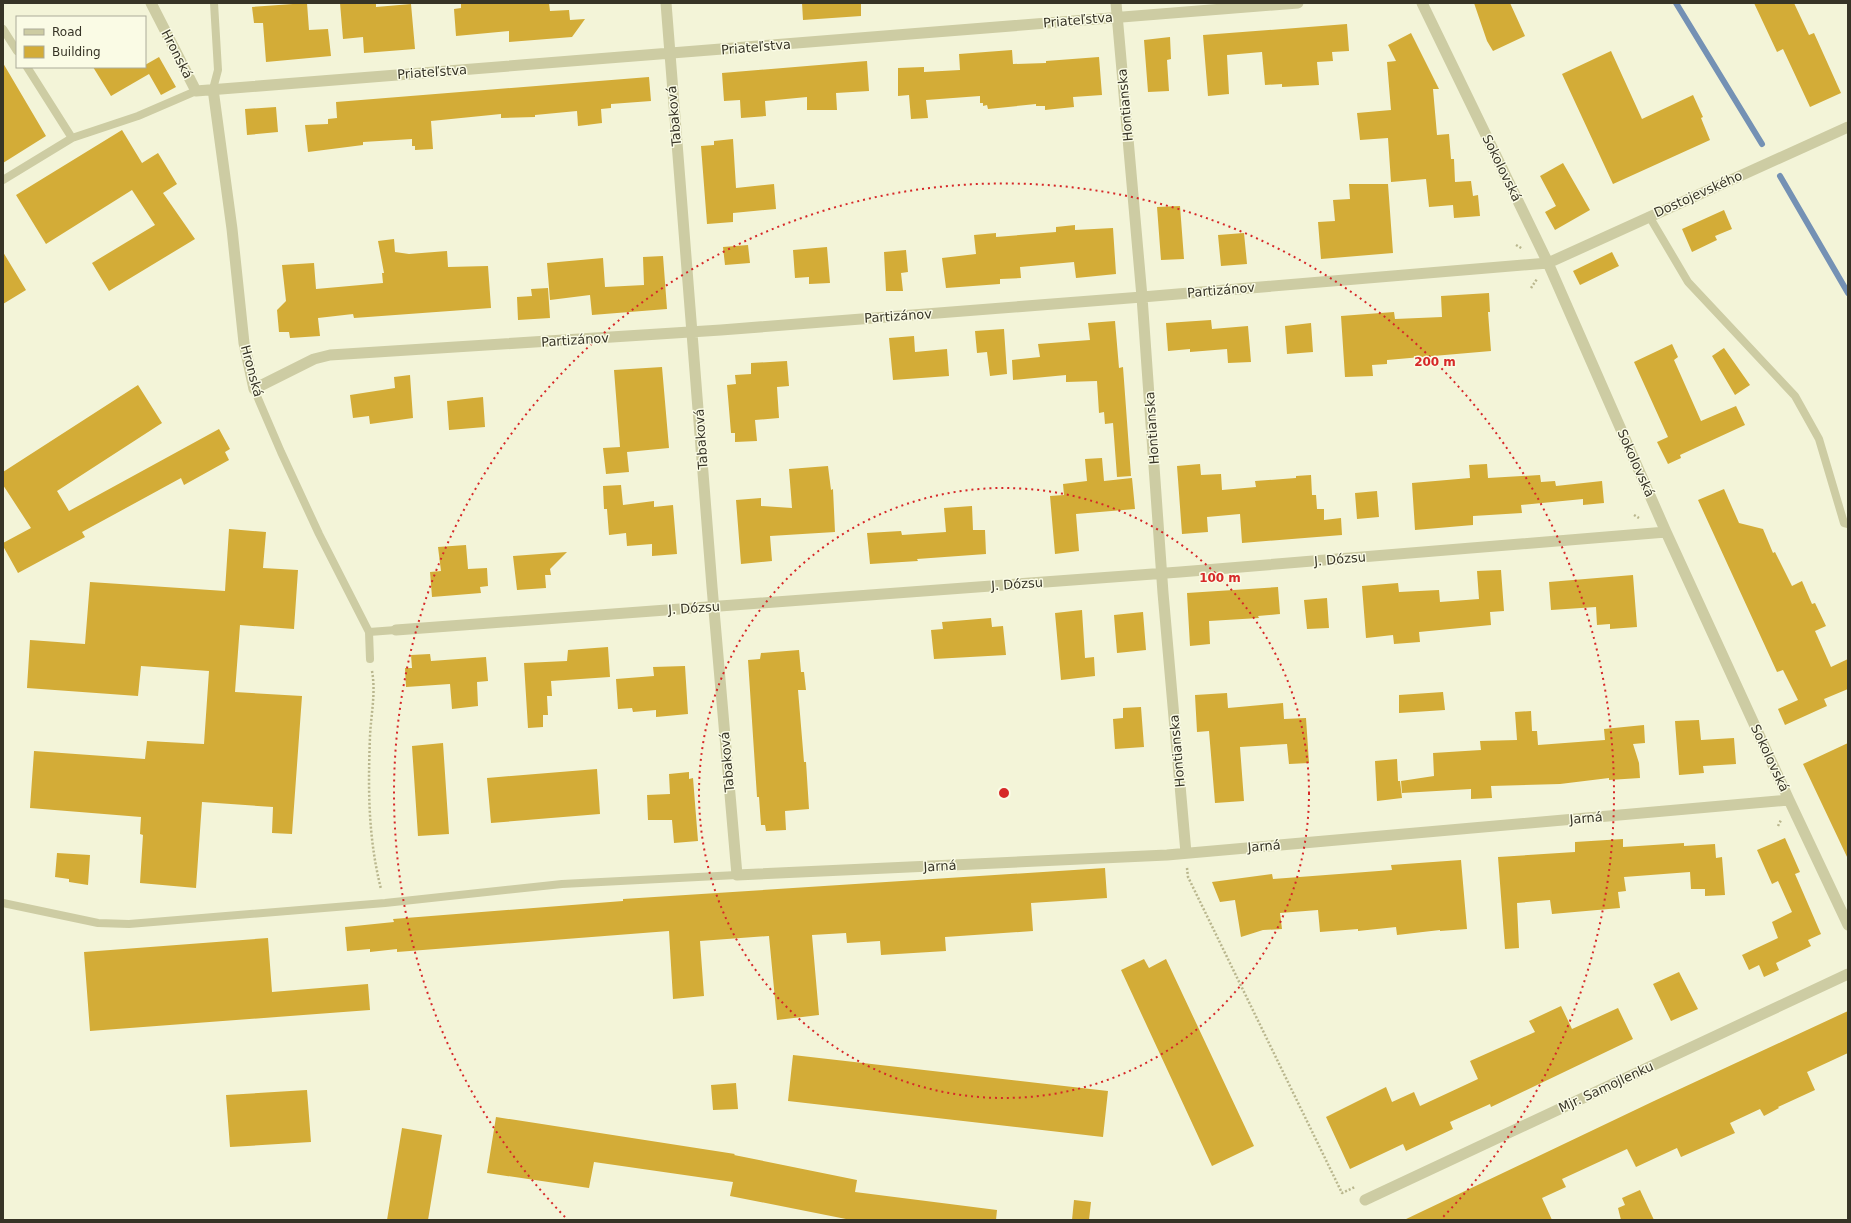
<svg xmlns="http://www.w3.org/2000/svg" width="1851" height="1223" font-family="'DejaVu Sans',sans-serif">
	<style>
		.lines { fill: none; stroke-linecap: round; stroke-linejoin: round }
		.stream { stroke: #7491b4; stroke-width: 6 }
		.building { fill: #d3ac37 }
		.path { stroke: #b9b68d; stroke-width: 2.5; stroke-dasharray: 2 2; stroke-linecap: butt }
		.service { stroke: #cdcca3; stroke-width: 8 }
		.minor { stroke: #cdcca3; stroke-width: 11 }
		.ring { fill: none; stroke: #d62828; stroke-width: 2; stroke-dasharray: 2 4 }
		.labels { text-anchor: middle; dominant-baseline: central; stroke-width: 3; stroke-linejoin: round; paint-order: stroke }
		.street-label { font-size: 13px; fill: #373426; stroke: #fafbe5 }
		.centre { fill: #d62828; stroke: #fafbe5; stroke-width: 2 }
		.ring-label { font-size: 12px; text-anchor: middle; font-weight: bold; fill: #d62828; stroke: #fafbe5; stroke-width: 3; stroke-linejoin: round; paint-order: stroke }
	</style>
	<rect width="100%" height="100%" fill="#f3f4d8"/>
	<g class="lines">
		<!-- stream -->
		<path class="stream" d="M 1676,3 L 1762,144
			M 1780,176 L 1848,293"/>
	</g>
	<!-- building -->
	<path class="building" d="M 307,3 L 309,30 L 328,29 L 331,56 L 266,62 L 263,23 L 254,23 L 252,7 Z
		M 340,3 L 376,3 L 376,7 L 411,4 L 415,49 L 364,53 L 363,37 L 343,39 Z
		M 461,3 L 549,3 L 550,11 L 569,10 L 570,20 L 585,19 L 572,37 L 509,42 L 509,31 L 456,36 L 454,9 L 461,8 Z
		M 802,3 L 861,3 L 861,16 L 803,20 Z
		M 1474,3 L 1510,3 L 1525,36 L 1493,51 L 1487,41 Z
		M 1754,3 L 1794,3 L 1809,35 L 1814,33 L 1841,93 L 1810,107 L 1783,49 L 1777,52 Z
		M 1347,24 L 1349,51 L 1332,52 L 1333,61 L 1317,62 L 1319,85 L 1282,87 L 1282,84 L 1265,85 L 1262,52 L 1227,55 L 1229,94 L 1208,96 L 1203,35 Z
		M 1411,33 L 1439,89 L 1433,89 L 1437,135 L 1449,134 L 1451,159 L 1454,159 L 1455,182 L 1471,181 L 1473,196 L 1478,195 L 1480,216 L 1454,218 L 1453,205 L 1429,207 L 1426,179 L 1391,182 L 1388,138 L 1360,140 L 1357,113 L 1391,110 L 1387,62 L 1396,61 L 1388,45 Z
		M 1170,37 L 1171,59 L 1167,60 L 1169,91 L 1148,92 L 1144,40 Z
		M 1012,50 L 1013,64 L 1046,63 L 1046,61 L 1099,57 L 1102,95 L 1073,97 L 1074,107 L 1045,110 L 1045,106 L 1036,106 L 1036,104 L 988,109 L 987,105 L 983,106 L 983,103 L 980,103 L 980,96 L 926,100 L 928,118 L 911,119 L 909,95 L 898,96 L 898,68 L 924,67 L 924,72 L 960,70 L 959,54 Z
		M 1611,51 L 1642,119 L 1693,95 L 1703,117 L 1701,118 L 1710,140 L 1613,184 L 1562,74 Z
		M 159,57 L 176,87 L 161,95 L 149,74 L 111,96 L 93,67 L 145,67 L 145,65 Z
		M 867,61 L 869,91 L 836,93 L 837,110 L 807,110 L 807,97 L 765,101 L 766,116 L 741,118 L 740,100 L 724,101 L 722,73 Z
		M 3,63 L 46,136 L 3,163 Z
		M 649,77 L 651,101 L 611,104 L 611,108 L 601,109 L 602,123 L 578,126 L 577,111 L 535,115 L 535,117 L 501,118 L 501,114 L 431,121 L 433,149 L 415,150 L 415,146 L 412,146 L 412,139 L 363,142 L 363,145 L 308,152 L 305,125 L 328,124 L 328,119 L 337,118 L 336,102 Z
		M 276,107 L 278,132 L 247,135 L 245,109 Z
		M 122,130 L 142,163 L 158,153 L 177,184 L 163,193 L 195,239 L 109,291 L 92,263 L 155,225 L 132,190 L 46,244 L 16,195 Z
		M 733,139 L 736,188 L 774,184 L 776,209 L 733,213 L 733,222 L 707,224 L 701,146 L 714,145 L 714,141 Z
		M 1563,163 L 1590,210 L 1555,230 L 1545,212 L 1556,206 L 1540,176 Z
		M 1349,184 L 1388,184 L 1393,253 L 1321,259 L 1318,222 L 1335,221 L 1333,200 L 1350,199 Z
		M 1180,206 L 1184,259 L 1161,260 L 1157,207 Z
		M 1724,210 L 1732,229 L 1715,236 L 1717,240 L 1692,252 L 1682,229 Z
		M 1075,225 L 1075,230 L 1113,228 L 1116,274 L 1076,278 L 1074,262 L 1020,267 L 1021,278 L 1000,279 L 1000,284 L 946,288 L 942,258 L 976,254 L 974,235 L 996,233 L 996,237 L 1056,232 L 1056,227 Z
		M 1244,233 L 1247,264 L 1221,266 L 1218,235 Z
		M 394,239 L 395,252 L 409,254 L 447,251 L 448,267 L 488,266 L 491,308 L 354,318 L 353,314 L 318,318 L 320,336 L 290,338 L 289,332 L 279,332 L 277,310 L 286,301 L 282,265 L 314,263 L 316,289 L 383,283 L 382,273 L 384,273 L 378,241 Z
		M 748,245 L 750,263 L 725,265 L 723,247 Z
		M 827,247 L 830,283 L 809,284 L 809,277 L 795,278 L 793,250 Z
		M 906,250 L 908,272 L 901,273 L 903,291 L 886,291 L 884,252 Z
		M 3,252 L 26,290 L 3,304 Z
		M 1612,252 L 1619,266 L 1580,285 L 1573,271 Z
		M 663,256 L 667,309 L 592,315 L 590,295 L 550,300 L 547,263 L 603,258 L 605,287 L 644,285 L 643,257 Z
		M 548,288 L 550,318 L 518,320 L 517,297 L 532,296 L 531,289 Z
		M 1489,293 L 1490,312 L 1488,312 L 1491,351 L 1387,360 L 1387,364 L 1372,365 L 1373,376 L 1345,377 L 1341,316 L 1394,312 L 1395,319 L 1442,317 L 1441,296 Z
		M 1211,320 L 1212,329 L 1248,326 L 1251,362 L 1228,363 L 1227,349 L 1190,352 L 1190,349 L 1168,351 L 1166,323 Z
		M 1115,321 L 1119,368 L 1123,367 L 1131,476 L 1117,477 L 1113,423 L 1105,424 L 1104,412 L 1099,413 L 1097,381 L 1066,382 L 1066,375 L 1013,380 L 1012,360 L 1040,357 L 1038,344 L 1090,340 L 1088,323 Z
		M 1311,323 L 1313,352 L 1287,354 L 1285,326 Z
		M 1004,329 L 1007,374 L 990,376 L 987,352 L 977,353 L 975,331 Z
		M 914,336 L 915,352 L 947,349 L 949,376 L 893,380 L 889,338 Z
		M 1672,344 L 1678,357 L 1674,360 L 1701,421 L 1736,406 L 1745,425 L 1680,455 L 1681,458 L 1668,464 L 1657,442 L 1668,437 L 1634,362 Z
		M 1724,348 L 1750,385 L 1735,395 L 1712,356 Z
		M 787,361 L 789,386 L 777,387 L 779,418 L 755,420 L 757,441 L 735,442 L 735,433 L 731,433 L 727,385 L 736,384 L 735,375 L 751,374 L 751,363 Z
		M 662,367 L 669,448 L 627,452 L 629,472 L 606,474 L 603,448 L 620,447 L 614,370 Z
		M 410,375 L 413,418 L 370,424 L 369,416 L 353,418 L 350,395 L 395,388 L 394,377 Z
		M 138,385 L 162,423 L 57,491 L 69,511 L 219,429 L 230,449 L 225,452 L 229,460 L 184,485 L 181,478 L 82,532 L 85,537 L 18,573 L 3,546 L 3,543 L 31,528 L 3,485 L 3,472 Z
		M 483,397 L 485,427 L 449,430 L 447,401 Z
		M 1102,458 L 1104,481 L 1132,478 L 1135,509 L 1076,514 L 1079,551 L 1055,554 L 1050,496 L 1064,495 L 1063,484 L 1087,481 L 1085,459 Z
		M 1200,464 L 1201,475 L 1221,474 L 1222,490 L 1256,487 L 1255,481 L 1296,478 L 1296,476 L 1311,475 L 1312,495 L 1316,495 L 1317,509 L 1324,509 L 1324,520 L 1341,518 L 1342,535 L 1242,543 L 1240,514 L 1207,517 L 1208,532 L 1182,534 L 1177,466 Z
		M 1487,464 L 1488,478 L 1540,475 L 1541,482 L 1555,481 L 1556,486 L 1602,481 L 1604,503 L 1583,505 L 1583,499 L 1521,505 L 1522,513 L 1473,516 L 1473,525 L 1415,530 L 1412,483 L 1470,478 L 1469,465 Z
		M 828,466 L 831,490 L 833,489 L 835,532 L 770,536 L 772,561 L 741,564 L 736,500 L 761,498 L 761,506 L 792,508 L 789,469 Z
		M 621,485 L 623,505 L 654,501 L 654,507 L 673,505 L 677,554 L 652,556 L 652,544 L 627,546 L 626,533 L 609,535 L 607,509 L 604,509 L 603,486 Z
		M 1724,489 L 1739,523 L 1763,529 L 1773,553 L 1775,552 L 1792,586 L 1802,581 L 1812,604 L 1815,603 L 1826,626 L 1815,631 L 1831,667 L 1848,659 L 1848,689 L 1824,699 L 1827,706 L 1785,725 L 1778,709 L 1798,700 L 1783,670 L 1777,672 L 1698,500 Z
		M 1377,491 L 1379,517 L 1357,519 L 1355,493 Z
		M 972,506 L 973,530 L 985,530 L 986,554 L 917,559 L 918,561 L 870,564 L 867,533 L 901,531 L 902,535 L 946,532 L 944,508 Z
		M 229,529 L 266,532 L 263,568 L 298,570 L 294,629 L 240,625 L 235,692 L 302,696 L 292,834 L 272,833 L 273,807 L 202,802 L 196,888 L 140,883 L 143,835 L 140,834 L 141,817 L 30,808 L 34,751 L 145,759 L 147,741 L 204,744 L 209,671 L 141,666 L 138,696 L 27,688 L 30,640 L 85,644 L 90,582 L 225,591 Z
		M 466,545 L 468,569 L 487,568 L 488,586 L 480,587 L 481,593 L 432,597 L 430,572 L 441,571 L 438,547 Z
		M 567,552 L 550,569 L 551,575 L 545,575 L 546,588 L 517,590 L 513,556 Z
		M 1501,570 L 1504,611 L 1490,612 L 1491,625 L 1419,632 L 1420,642 L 1394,644 L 1393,635 L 1366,638 L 1362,586 L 1398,583 L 1399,592 L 1439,590 L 1440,602 L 1479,599 L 1477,571 Z
		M 1633,575 L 1637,627 L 1610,629 L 1610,624 L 1597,625 L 1596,607 L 1551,610 L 1549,582 Z
		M 1278,587 L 1280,614 L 1258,616 L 1259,618 L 1209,621 L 1210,644 L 1190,646 L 1187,593 Z
		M 1327,598 L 1329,628 L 1307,629 L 1304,600 Z
		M 1082,610 L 1085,658 L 1094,657 L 1095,676 L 1061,680 L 1055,613 Z
		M 1143,612 L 1146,650 L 1117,653 L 1114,615 Z
		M 991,618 L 992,627 L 1003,626 L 1006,655 L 934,659 L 931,630 L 943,629 L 942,622 Z
		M 608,647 L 610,677 L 551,681 L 552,696 L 547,696 L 548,715 L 543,715 L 543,727 L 528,728 L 524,663 L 567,661 L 568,650 Z
		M 799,650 L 801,672 L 804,672 L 806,690 L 798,690 L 804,762 L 806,762 L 809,809 L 785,811 L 786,830 L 766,831 L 765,825 L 761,825 L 759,797 L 757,797 L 748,660 L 760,659 L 761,653 Z
		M 430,654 L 431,661 L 486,657 L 488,681 L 477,682 L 478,706 L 452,709 L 450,684 L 406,687 L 405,668 L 412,668 L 411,655 Z
		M 685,666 L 688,714 L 656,717 L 656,710 L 633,712 L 632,708 L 618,709 L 616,679 L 654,676 L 653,667 Z
		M 1443,692 L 1445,710 L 1399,713 L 1399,695 Z
		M 1227,693 L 1228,708 L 1283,703 L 1284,719 L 1306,718 L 1309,763 L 1289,764 L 1287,744 L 1240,747 L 1244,801 L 1215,803 L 1209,731 L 1197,732 L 1195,695 Z
		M 1141,707 L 1144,747 L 1115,749 L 1113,719 L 1123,718 L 1123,708 Z
		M 1531,711 L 1532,731 L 1537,731 L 1538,745 L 1605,740 L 1604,729 L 1644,725 L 1645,743 L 1633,744 L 1639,763 L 1640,778 L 1609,780 L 1609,778 L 1560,784 L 1491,786 L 1492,798 L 1471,799 L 1471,789 L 1402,793 L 1401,781 L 1434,776 L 1433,753 L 1481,750 L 1480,741 L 1517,740 L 1515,712 Z
		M 1699,720 L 1701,740 L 1734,738 L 1736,764 L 1703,766 L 1704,773 L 1679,775 L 1675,721 Z
		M 443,743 L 449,834 L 418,836 L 412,746 Z
		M 1848,743 L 1848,859 L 1803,764 Z
		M 1397,759 L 1398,781 L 1400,781 L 1402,798 L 1377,801 L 1375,761 Z
		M 597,769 L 600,814 L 491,823 L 487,778 Z
		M 689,772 L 689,779 L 693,778 L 698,841 L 674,843 L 672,820 L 648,820 L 647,795 L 670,794 L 669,774 Z
		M 1785,838 L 1800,872 L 1795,874 L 1821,934 L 1808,940 L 1811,946 L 1776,963 L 1779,970 L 1764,977 L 1759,965 L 1749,970 L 1742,955 L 1778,938 L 1772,922 L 1792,912 L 1778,881 L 1772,884 L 1757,850 Z
		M 1623,839 L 1623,847 L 1684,843 L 1684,846 L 1715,844 L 1716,858 L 1722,857 L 1725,895 L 1705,896 L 1705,889 L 1691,889 L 1690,872 L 1624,877 L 1626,891 L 1618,892 L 1620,908 L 1552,914 L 1550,900 L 1517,903 L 1519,948 L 1505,949 L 1498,857 L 1575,852 L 1575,842 Z
		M 57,853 L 90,855 L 88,885 L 69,882 L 69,879 L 55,877 Z
		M 1461,860 L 1467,929 L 1440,931 L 1440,930 L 1397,935 L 1396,927 L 1358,931 L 1358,929 L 1320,932 L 1318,910 L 1280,913 L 1282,929 L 1263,930 L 1241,937 L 1235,900 L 1220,902 L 1212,882 L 1272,874 L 1273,879 L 1392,870 L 1391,865 Z
		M 1105,868 L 1107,898 L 1031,903 L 1033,931 L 945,937 L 946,951 L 881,955 L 880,941 L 847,943 L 846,933 L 812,935 L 819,1015 L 777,1020 L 769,936 L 700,941 L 704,996 L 673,999 L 669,931 L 397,952 L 397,949 L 370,952 L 370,949 L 347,951 L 345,927 L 394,922 L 393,919 L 623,901 L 623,899 Z
		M 268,938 L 272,992 L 368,984 L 370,1010 L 90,1031 L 84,952 Z
		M 1144,959 L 1149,968 L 1166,959 L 1254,1146 L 1212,1166 L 1121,970 Z
		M 1679,972 L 1698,1009 L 1671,1021 L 1653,984 Z
		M 1561,1006 L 1572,1029 L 1618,1008 L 1633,1039 L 1491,1107 L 1490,1104 L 1450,1122 L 1453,1129 L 1406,1151 L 1403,1144 L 1350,1169 L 1326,1117 L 1386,1087 L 1392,1102 L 1414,1092 L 1420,1106 L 1478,1079 L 1470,1061 L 1535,1032 L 1529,1021 Z
		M 1848,1011 L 1848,1053 L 1807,1072 L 1815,1090 L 1778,1107 L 1779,1108 L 1764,1116 L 1760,1109 L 1730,1123 L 1735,1133 L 1681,1157 L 1677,1148 L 1636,1167 L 1627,1149 L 1562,1179 L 1566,1187 L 1542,1198 L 1552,1220 L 1404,1220 L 1654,1101 Z
		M 793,1055 L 1108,1091 L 1103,1137 L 788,1101 Z
		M 736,1083 L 738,1109 L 713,1110 L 711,1085 Z
		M 307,1090 L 311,1142 L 230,1147 L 226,1095 Z
		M 496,1117 L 735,1154 L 734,1155 L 857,1180 L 855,1192 L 997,1210 L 996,1220 L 851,1220 L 730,1196 L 733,1182 L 594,1162 L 589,1188 L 487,1173 Z
		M 402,1128 L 442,1135 L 428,1220 L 387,1220 Z
		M 1640,1190 L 1654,1220 L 1621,1220 L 1618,1208 L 1625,1205 L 1622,1198 Z
		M 1074,1200 L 1091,1202 L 1089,1220 L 1072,1220 Z"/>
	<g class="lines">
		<!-- path -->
		<path class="path" d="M 1516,245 L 1523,249
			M 1531,288 L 1537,279
			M 1634,515 L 1639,518
			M 372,671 C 376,693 371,714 370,736 C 368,789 368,837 381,889
			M 1778,826 L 1781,820
			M 1187,868 L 1188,877 L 1342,1193 L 1355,1187"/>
		<!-- service -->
		<path class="service" d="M 3,29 L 17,51
			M 27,67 L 72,138
			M 213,89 L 218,70 L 214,3
			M 3,180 L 72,138 L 138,116 L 196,91
			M 1649,216 L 1688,282 L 1795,396 L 1819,439 L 1844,523 L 1848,524
			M 254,389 L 281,452 L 319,534 L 369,632 L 370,659
			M 369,632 L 396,630
			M 3,903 L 98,923 L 129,924 L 385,903 L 562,884 L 737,875"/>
		<!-- minor -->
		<path class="minor" d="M 151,3 L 196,91 L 1298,3
			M 666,3 L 712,587 L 737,875 L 1167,855 L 1789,800
			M 1116,3 L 1142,297 L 1163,593 L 1186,853
			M 1422,3 L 1548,263 L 1666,532 L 1789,800 L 1848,925
			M 213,89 L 232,229 L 244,343 L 254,389 L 314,359 L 330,355 L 721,330 L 1142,297 L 1548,263 L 1848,127
			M 396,630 L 1180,572 L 1666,532
			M 1365,1200 L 1848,974"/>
	</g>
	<!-- distance rings -->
	<g class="ring">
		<circle cx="1004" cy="793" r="305"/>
		<path d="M565 1217A610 610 0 1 1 1443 1217"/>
	</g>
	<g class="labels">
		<!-- street labels -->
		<g class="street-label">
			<text transform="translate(1078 20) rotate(-5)">Priateľstva</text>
			<text transform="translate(756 47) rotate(-5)">Priateľstva</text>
			<text transform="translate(177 54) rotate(63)">Hronská</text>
			<text transform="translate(432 72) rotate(-4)">Priateľstva</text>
			<text transform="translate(1125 105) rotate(-95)">Hontianska</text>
			<text transform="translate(674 116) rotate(-95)">Tabaková</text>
			<text transform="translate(1502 168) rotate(64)">Sokolovská</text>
			<text transform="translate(1698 194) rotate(-24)">Dostojevského</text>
			<text transform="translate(1221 290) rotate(-5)">Partizánov</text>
			<text transform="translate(898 316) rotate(-4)">Partizánov</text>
			<text transform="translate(575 340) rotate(-4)">Partizánov</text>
			<text transform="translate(252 371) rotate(75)">Hronská</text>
			<text transform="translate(1152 428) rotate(-94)">Hontianska</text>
			<text transform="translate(701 439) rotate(-94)">Tabaková</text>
			<text transform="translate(1636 463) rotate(66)">Sokolovská</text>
			<text transform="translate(1340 559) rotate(-5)">J. Dózsu</text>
			<text transform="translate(1017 584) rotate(-4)">J. Dózsu</text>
			<text transform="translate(694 608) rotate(-4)">J. Dózsu</text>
			<text transform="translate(1177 751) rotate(-95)">Hontianska</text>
			<text transform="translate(1770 758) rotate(65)">Sokolovská</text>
			<text transform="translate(727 762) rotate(-95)">Tabaková</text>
			<text transform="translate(1586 818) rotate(-5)">Jarná</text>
			<text transform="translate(1264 846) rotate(-5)">Jarná</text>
			<text transform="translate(940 866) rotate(-3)">Jarná</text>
			<text transform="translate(1606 1087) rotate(-25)">Mjr. Samojlenku</text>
		</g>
	</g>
	<circle cx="1004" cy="793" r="6" class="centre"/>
	<g class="ring-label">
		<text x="1435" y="366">200 m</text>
		<text x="1220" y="582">100 m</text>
	</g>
	<!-- border -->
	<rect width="1851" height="1223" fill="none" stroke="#373426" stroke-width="8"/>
	<!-- legend -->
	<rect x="16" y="16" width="130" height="52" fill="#fafbe5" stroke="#acab99"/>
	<rect x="24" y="29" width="20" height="6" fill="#cdcca3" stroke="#acab99"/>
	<text x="52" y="36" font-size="12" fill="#373426">Road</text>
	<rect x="24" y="46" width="20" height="12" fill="#d3ac37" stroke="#acab99"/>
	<text x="52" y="56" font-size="12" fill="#373426">Building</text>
</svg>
